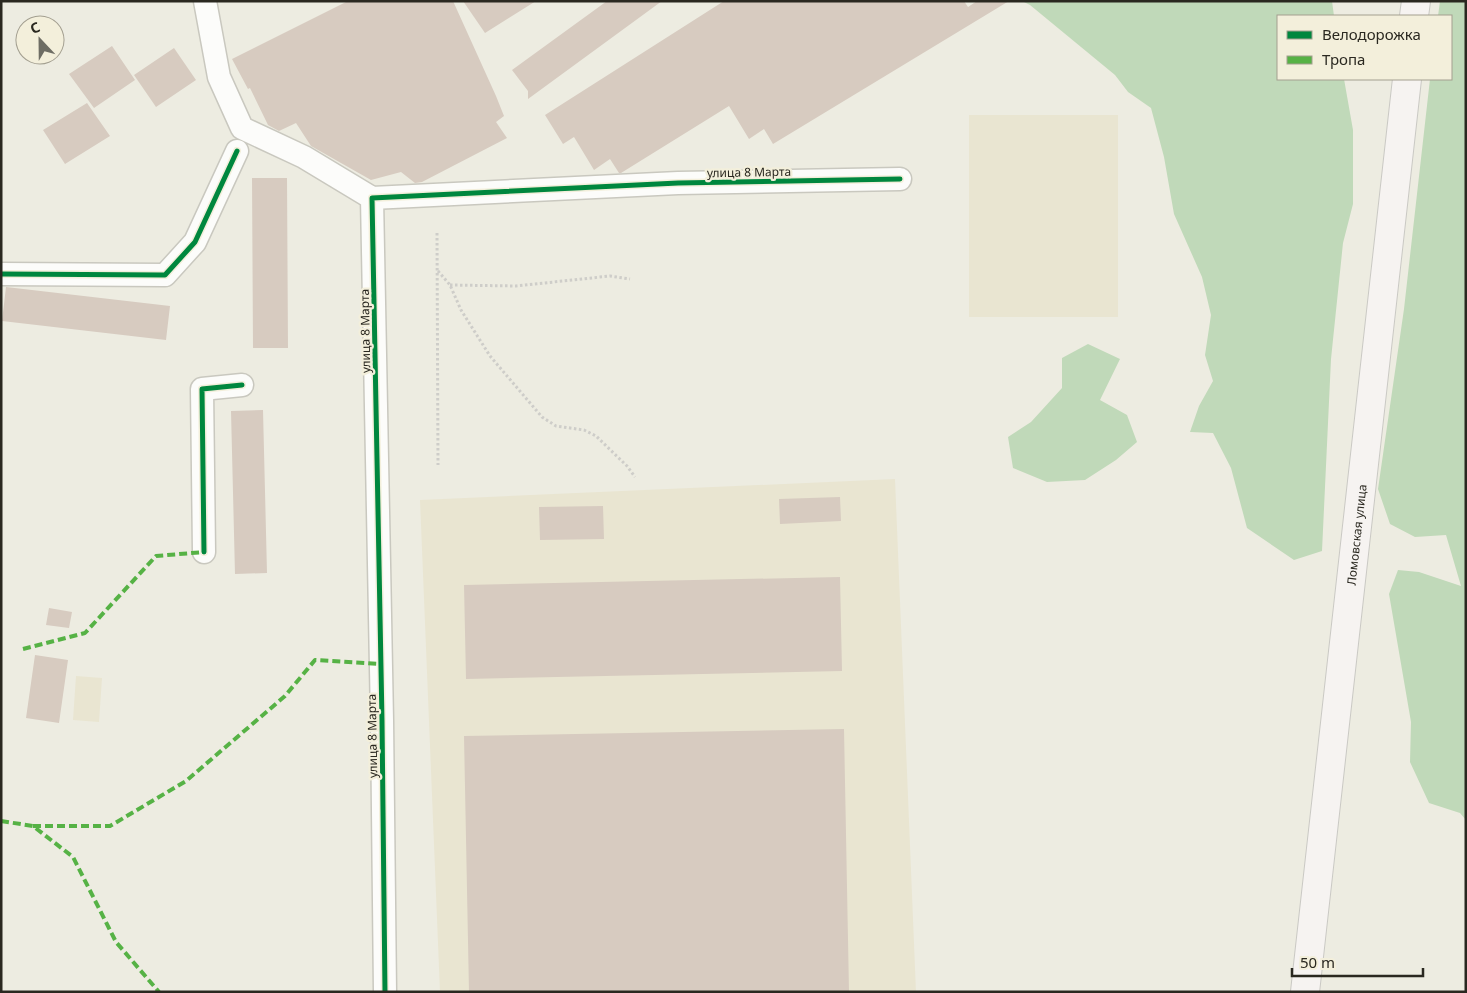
<svg xmlns="http://www.w3.org/2000/svg" width="1467" height="993" font-family="'Noto Sans',sans-serif">
	<style>
		.built { fill: #e9e5d1 }
		.forest { fill: #c0d9b9 }
		.building { fill: #d7cbc0 }
		.lines { fill: none; stroke-linecap: round; stroke-linejoin: round }
		.minor-casing { stroke: #c9c8bf; stroke-width: 25 }
		.major-casing { stroke: #cac9c4; stroke-width: 30 }
		.path { stroke: #cecdc9; stroke-width: 3; stroke-dasharray: 2.5 2.5; stroke-linecap: butt }
		.minor { stroke: #fcfcfa; stroke-width: 22 }
		.major { stroke: #f6f3f1; stroke-width: 28 }
		.quiet { stroke: #56b245; stroke-width: 4; stroke-dasharray: 8 4; stroke-linecap: butt }
		.cycleway-casing { stroke: #f3efdb; stroke-width: 8 }
		.cycleway { stroke: #00873e; stroke-width: 5 }
		.labels { text-anchor: middle; dominant-baseline: central; stroke-width: 4.5; stroke-linejoin: round; paint-order: stroke }
		.street-label { font-size: 12px; fill: #2a2820; stroke: #f3efdb }
	</style>
	<rect width="100%" height="100%" fill="#edece1"/>
	<!-- built -->
	<path class="built" d="M 969,115 L 1118,115 L 1118,317 L 969,317 Z
		M 895,479 L 916,992 L 440,992 L 420,500 Z
		M 76,676 L 102,678 L 99,722 L 73,720 Z"/>
	<!-- forest -->
	<path class="forest" d="M 1022,1 L 1332,1 L 1334,16 L 1278,16 L 1278,79 L 1344,79 L 1353,130 L 1353,204 L 1343,243 L 1331,359 L 1322,551 L 1294,560 L 1247,528 L 1231,468 L 1213,433 L 1190,432 L 1199,406 L 1213,381 L 1205,355 L 1211,315 L 1202,277 L 1174,214 L 1164,157 L 1151,108 L 1128,92 L 1115,75 L 1030,5 Z
		M 1440,1 L 1466,1 L 1466,820 L 1460,813 L 1429,803 L 1410,762 L 1411,722 L 1389,594 L 1398,570 L 1419,572 L 1461,586 L 1446,535 L 1415,537 L 1390,524 L 1378,489 L 1404,309 L 1430,79 L 1451,79 L 1451,16 L 1438,16 Z
		M 1088,344 L 1120,359 L 1100,400 L 1127,415 L 1137,442 L 1116,460 L 1085,480 L 1047,482 L 1013,468 L 1008,437 L 1031,422 L 1062,388 L 1062,358 Z"/>
	<!-- building -->
	<path class="building" d="M 348,1 L 453,1 L 496,96 L 504,116 L 496,122 L 507,138 L 422,182 L 415,183 L 401,172 L 371,180 L 311,146 L 296,123 L 279,131 L 268,125 L 250,88 L 248,89 L 232,59 Z
		M 463,1 L 536,1 L 485,33 Z
		M 607,1 L 662,1 L 528,99 L 528,91 L 512,70 Z
		M 724,1 L 964,1 L 968,7 L 977,1 L 1009,1 L 773,144 L 764,129 L 749,139 L 729,106 L 621,173 L 619,173 L 610,159 L 594,170 L 574,137 L 563,144 L 545,115 Z
		M 112,46 L 135,80 L 94,108 L 69,74 Z
		M 174,48 L 196,80 L 156,107 L 134,75 Z
		M 87,103 L 110,136 L 65,164 L 43,130 Z
		M 252,178 L 287,178 L 288,348 L 253,348 Z
		M 6,287 L 170,306 L 166,340 L 2,321 Z
		M 263,410 L 267,573 L 235,574 L 231,411 Z
		M 840,497 L 841,521 L 780,524 L 779,499 Z
		M 603,506 L 604,539 L 540,540 L 539,507 Z
		M 840,577 L 842,671 L 466,679 L 464,585 Z
		M 49,608 L 72,612 L 69,628 L 46,625 Z
		M 35,655 L 68,660 L 59,723 L 26,718 Z
		M 844,729 L 849,992 L 469,992 L 464,736 Z"/>
	<g class="lines">
		<defs>
			<path id="minor" d="M 205,1 L 219,77 L 242,128 L 304,157 L 372,198
				M 1,274 L 165,275 L 195,242 L 237,151
				M 204,552 L 202,389 L 242,385
				M 385,992 L 382,720 L 372,198 L 678,183 L 900,179"/>
			<g id="major">
				<path d="M 1414,16 L 1416,1"/>
				<path id="s1" d="M 1305,992 L 1407,79"/>
			</g>
		</defs>
		<!-- minor casing -->
		<use href="#minor" class="minor-casing"/>
		<!-- major casing -->
		<use href="#major" class="major-casing"/>
		<!-- path -->
		<path class="path" d="M 437,233 L 438,465
			M 438,271 L 450,285 L 461,310 L 490,356 L 542,417 L 556,426 L 584,430 L 596,436 L 627,466 L 635,477
			M 450,285 L 516,286 L 610,276 L 630,279"/>
		<!-- minor -->
		<use href="#minor" class="minor"/>
		<!-- major -->
		<use href="#major" class="major"/>
		<!-- quiet -->
		<path class="quiet" d="M 23,649 L 85,633 L 156,556 L 204,552
			M 1,821 L 33,826 L 73,857 L 116,942 L 159,992
			M 33,826 L 110,826 L 186,781 L 285,696 L 315,660 L 381,664"/>
		<defs>
			<path id="cycleway" d="M 1,274 L 165,275 L 195,242 L 237,151
				M 204,552 L 202,389 L 242,385
				M 385,992 L 382,720 L 372,198 L 678,183 L 900,179"/>
		</defs>
		<!-- cycleway casing -->
		<use href="#cycleway" class="cycleway-casing"/>
		<!-- cycleway -->
		<use href="#cycleway" class="cycleway"/>
	</g>
	<g class="labels">
		<!-- street labels -->
		<g class="street-label">
			<text transform="translate(749 172) rotate(-1)">улица 8 Марта</text>
			<text transform="translate(365 331) rotate(-91)">улица 8 Марта</text>
			<text stroke="none"><textPath href="#s1" startOffset="460">Ломовская улица</textPath></text>
			<text transform="translate(372 736) rotate(-91)">улица 8 Марта</text>
		</g>
	</g>
	<!-- border -->
	<rect width="1467" height="993" fill="none" stroke="#2a2820" stroke-width="5"/>
	<!-- legend -->
	<rect x="1277" y="15" width="175" height="65" fill="#f3efdb" stroke="#a39f90"/>
	<rect x="1287" y="31" width="25" height="8" fill="#00873e" stroke="#a39f90"/>
	<text x="1322" y="40" font-size="15" fill="#2a2820">Велодорожка</text>
	<rect x="1287" y="56" width="25" height="8" fill="#56b245" stroke="#a39f90"/>
	<text x="1322" y="65" font-size="15" fill="#2a2820">Тропа</text>
	<!-- north arrow -->
	<g transform="translate(40 40) rotate(338)"><circle r="24" fill="#f3efdb" stroke="#a39f90"/>
	<path d="M0-4L9 19L0 12L-9 19Z" fill="#6e6d64"/>
	<text y="-8" font-size="14" font-weight="bold" text-anchor="middle" fill="#2a2820">С</text>
	</g>
	<!-- scale -->
	<path d="M1292 968v8h131v-8" fill="none" stroke="#2a2820" stroke-width="2.5"/>
	<text x="1300" y="968" font-size="15" fill="#2a2820" stroke="#f3efdb" stroke-width="4" paint-order="stroke">50 m</text>
</svg>
